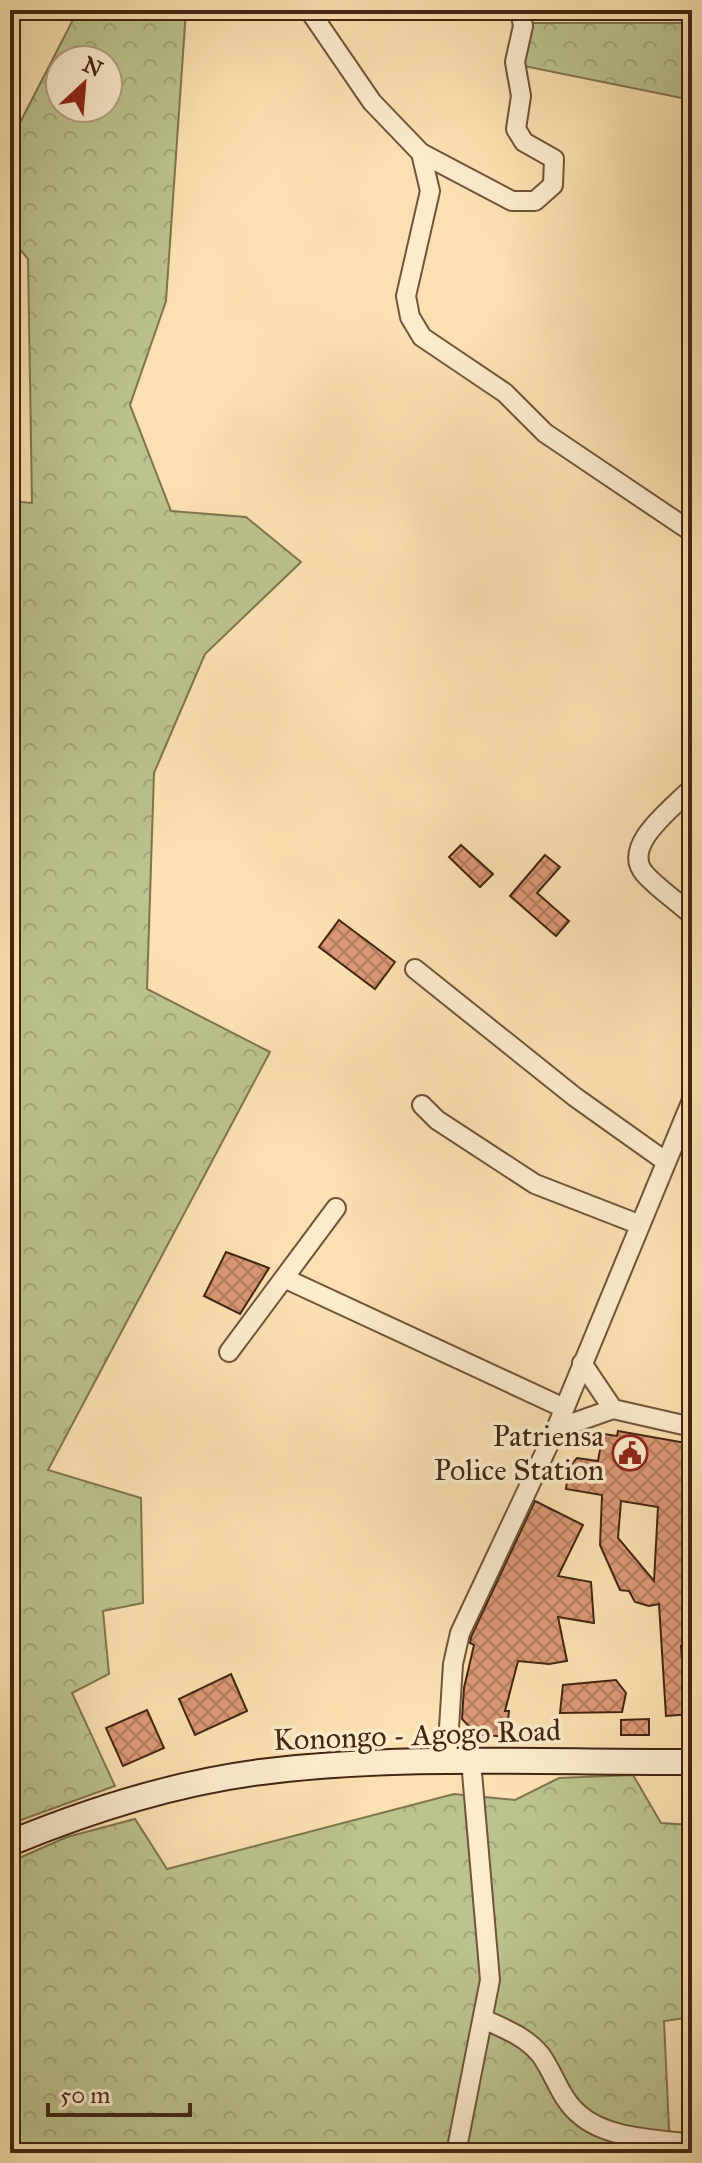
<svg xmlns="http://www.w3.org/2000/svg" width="702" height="2163" font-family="'IM FELL Great Primer',serif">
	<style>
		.forest { fill: url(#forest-crowns); stroke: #7f7450; stroke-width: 2; fill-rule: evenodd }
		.building { fill: url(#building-cross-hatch); stroke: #432513; stroke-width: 2; fill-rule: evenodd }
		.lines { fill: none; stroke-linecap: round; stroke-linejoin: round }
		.minor-casing { stroke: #71543a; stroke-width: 22 }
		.secondary-casing { stroke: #432513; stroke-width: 28 }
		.minor { stroke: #fceccc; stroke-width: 18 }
		.secondary { stroke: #fceccc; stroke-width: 24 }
		.labels { text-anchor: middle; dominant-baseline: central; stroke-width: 7; stroke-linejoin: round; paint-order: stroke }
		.poi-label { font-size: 30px; fill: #432513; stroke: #fceccc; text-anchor: end }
		.street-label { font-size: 30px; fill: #432513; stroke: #fceccc }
	</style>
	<defs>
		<pattern id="forest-crowns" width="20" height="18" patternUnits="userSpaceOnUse" patternTransform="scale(2)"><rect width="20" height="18" fill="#bbc38e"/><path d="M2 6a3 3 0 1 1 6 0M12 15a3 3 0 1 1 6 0" fill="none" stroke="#a2a77a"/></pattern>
		<pattern id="building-cross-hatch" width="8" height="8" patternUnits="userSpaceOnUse" patternTransform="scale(2)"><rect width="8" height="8" fill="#db9975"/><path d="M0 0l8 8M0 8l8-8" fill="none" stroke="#b37d5f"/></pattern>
	</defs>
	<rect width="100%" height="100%" fill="#fbe1b1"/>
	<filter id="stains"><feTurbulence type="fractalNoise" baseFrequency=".0025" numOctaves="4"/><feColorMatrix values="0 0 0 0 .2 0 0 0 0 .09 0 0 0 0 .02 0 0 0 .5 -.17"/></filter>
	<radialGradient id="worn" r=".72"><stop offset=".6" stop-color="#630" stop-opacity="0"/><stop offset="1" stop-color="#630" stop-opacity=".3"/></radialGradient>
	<!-- forest -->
	<path class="forest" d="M 78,10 L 186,10 L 166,301 L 130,405 L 171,511 L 246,517 L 301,562 L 205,654 L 154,773 L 147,989 L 270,1052 L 48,1470 L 141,1498 L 143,1603 L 103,1611 L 109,1674 L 72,1693 L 115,1786 L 10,1824 L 10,501 L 32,503 L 28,259 L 10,237 L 10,142 ZM 60,60 L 108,60 L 108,108 L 60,108 Z
		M 692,20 L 692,151 L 683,152 L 682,98 L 524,66 L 531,23 L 684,23 Z
		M 633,1775 L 661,1823 L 692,1825 L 692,2017 L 664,2021 L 669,2129 L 680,2153 L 10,2153 L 10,1862 L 67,1837 L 135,1819 L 167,1869 L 454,1794 L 515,1800 L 559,1778 Z"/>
	<!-- building -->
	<path class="building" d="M 461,845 L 493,874 L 480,887 L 449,857 Z
		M 545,855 L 560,867 L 537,893 L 569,921 L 556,936 L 510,896 Z
		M 339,920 L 395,962 L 375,989 L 319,947 Z
		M 226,1252 L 269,1268 L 240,1314 L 204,1296 Z
		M 618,1431 L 692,1444 L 692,1545 L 689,1545 L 692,1646 L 681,1646 L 684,1689 L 692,1688 L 692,1714 L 666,1716 L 659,1604 L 649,1606 L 635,1602 L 629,1591 L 620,1590 L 600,1545 L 602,1495 L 566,1489 L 569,1467 L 577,1458 L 598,1461 L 603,1434 L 617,1436 ZM 621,1501 L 658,1507 L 654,1581 L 618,1538 Z
		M 535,1501 L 583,1525 L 558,1576 L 591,1582 L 594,1623 L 558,1617 L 567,1661 L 549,1664 L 518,1661 L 505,1711 L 509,1711 L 506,1737 L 476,1734 L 462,1719 L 464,1688 L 474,1645 L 470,1643 L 471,1637 Z
		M 231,1674 L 247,1711 L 195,1735 L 179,1699 Z
		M 616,1680 L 626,1693 L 622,1712 L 560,1713 L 563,1685 Z
		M 147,1710 L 164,1748 L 123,1766 L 106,1728 Z
		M 649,1719 L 649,1735 L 621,1735 L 621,1720 Z"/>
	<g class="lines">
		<defs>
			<path id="minor" d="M 309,10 L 372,102 L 421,153 L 430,191 L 406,296 L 410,317 L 422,337 L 505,393 L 545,433 L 692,532
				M 421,153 L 512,201 L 535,201 L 553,185 L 554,159 L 524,142 L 516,129 L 521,96 L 515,62 L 523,26 L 520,10
				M 692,788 C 674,807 621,845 644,873 C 657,888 677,901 692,915
				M 415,969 L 575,1097 L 665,1161
				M 422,1105 L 437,1120 L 535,1184 L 638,1224
				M 284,1278 L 564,1408
				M 229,1352 L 336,1208
				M 582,1363 L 613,1409
				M 556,1429 L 613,1409 L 692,1427
				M 447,1760 L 453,1664 L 460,1633 L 556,1429 L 692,1100
				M 483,2019 C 503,2028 525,2036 540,2054 C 555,2074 560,2099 580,2115 C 607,2139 658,2139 692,2144
				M 456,2153 L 490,1980 L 471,1761"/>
			<path id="secondary" d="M 10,1843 C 90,1810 175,1783 261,1772 C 404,1754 548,1763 692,1762"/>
		</defs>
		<!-- minor casing -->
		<use href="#minor" class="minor-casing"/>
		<!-- secondary casing -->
		<use href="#secondary" class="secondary-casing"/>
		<!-- minor -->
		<use href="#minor" class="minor"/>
		<!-- secondary -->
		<use href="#secondary" class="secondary"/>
	</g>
	<!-- icons -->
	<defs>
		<symbol id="civic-ring" viewBox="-11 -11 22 22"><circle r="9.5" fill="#fceccc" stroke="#8f2418" stroke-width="1.5"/><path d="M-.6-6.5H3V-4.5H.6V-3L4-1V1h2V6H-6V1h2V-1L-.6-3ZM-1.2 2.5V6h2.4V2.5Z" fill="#8f2418"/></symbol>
	</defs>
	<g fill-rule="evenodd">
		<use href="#civic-ring" x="610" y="1433" width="40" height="40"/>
	</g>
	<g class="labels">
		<!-- poi labels -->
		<g class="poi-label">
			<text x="604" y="1436">Patriensa<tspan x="604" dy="34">Police Station</tspan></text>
		</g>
		<!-- street labels -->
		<g class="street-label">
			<text transform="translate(417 1735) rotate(-2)">Konongo - Agogo Road</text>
		</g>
	</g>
	<!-- margin -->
	<rect width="702" height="2163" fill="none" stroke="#fbe1b1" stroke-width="40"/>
	<rect x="12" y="12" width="678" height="2139" fill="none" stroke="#432513" stroke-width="4"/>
	<rect x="20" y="20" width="662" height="2123" fill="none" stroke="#432513" stroke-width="2"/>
	<!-- north arrow -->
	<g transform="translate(84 84) rotate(26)"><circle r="38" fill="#fceccc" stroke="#b29c82" stroke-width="2"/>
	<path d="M0-6L14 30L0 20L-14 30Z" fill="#8f2418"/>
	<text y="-12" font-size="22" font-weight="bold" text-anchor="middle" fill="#432513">N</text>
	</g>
	<!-- scale -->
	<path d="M48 2103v12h142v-12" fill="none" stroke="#432513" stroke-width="4"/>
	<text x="60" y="2103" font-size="24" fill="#432513" stroke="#fceccc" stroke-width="6" paint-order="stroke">50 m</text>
	<rect width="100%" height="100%" filter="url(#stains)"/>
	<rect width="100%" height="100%" fill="url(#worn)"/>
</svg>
